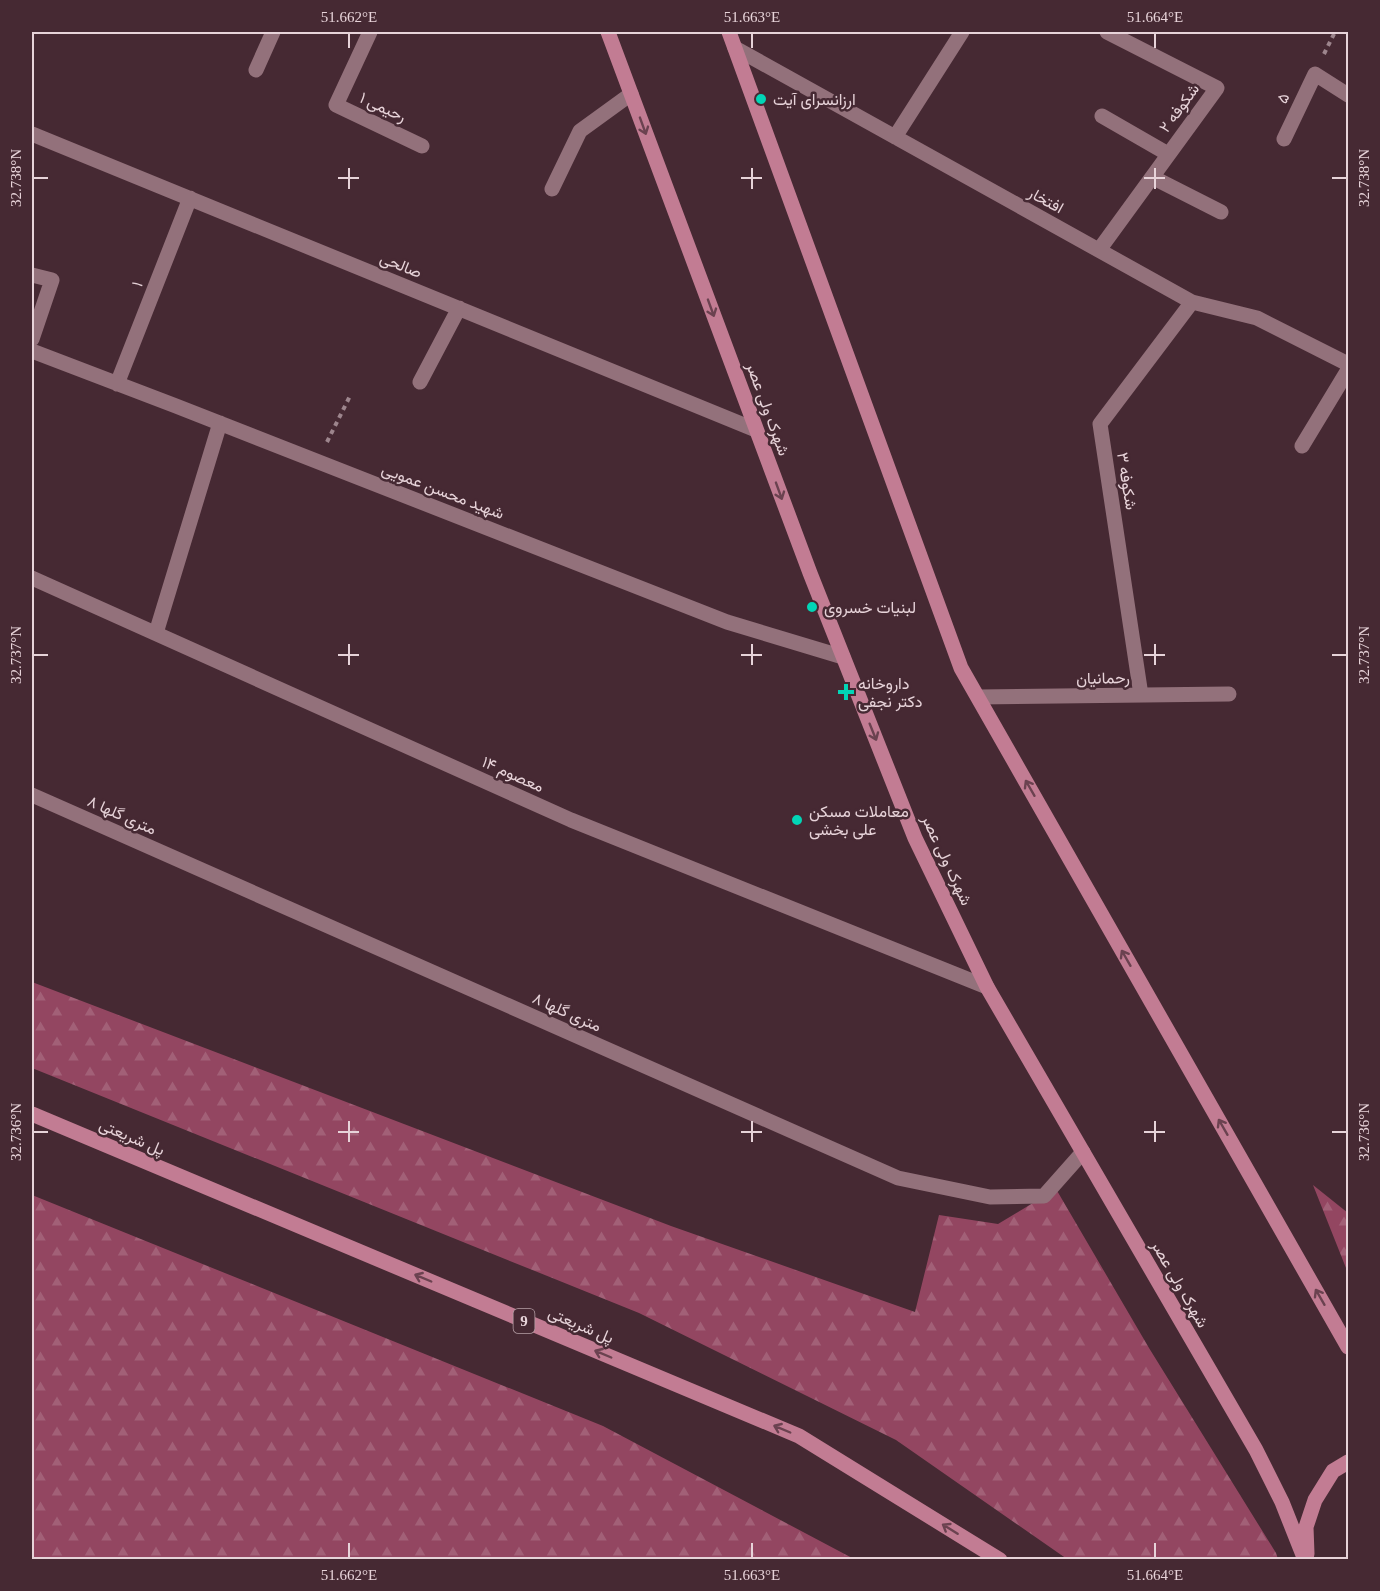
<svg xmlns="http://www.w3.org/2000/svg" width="1380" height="1591" font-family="'Times New Roman',Vazirmatn,serif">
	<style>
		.forest { fill: url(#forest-firs) }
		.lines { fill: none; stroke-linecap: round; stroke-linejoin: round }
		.path { stroke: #9d858d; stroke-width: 4; stroke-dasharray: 4.5 4.5; stroke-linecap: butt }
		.minor { stroke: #93717b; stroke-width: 15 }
		.major { stroke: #c27c93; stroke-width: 15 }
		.oneway { stroke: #6b4250 }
		.ticks { fill: none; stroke: #e7d3d9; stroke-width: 2 }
		.poi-dot { fill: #02d5b6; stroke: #462933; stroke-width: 2 }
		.labels { text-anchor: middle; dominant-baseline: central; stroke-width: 5; stroke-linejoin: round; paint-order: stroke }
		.shield { fill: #462933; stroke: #b7a0a7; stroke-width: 1.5 }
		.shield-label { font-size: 15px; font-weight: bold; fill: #e7d3d9 }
		.street-label { font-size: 16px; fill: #e7d3d9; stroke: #462933 }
		.poi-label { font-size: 16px; fill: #e7d3d9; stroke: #462933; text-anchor: start }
		.neatline { fill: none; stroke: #e7d3d9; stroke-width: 2 }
		.ticks-label { font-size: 15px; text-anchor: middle; fill: #e7d3d9 }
	</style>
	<defs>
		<pattern id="forest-firs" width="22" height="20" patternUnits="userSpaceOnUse" patternTransform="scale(1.5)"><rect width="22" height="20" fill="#934661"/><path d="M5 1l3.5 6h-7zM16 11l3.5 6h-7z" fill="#a26077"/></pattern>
	</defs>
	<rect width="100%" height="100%" fill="#462933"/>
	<!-- forest -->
	<path class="forest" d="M 32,982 L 671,1226 L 915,1312 L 939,1215 L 998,1224 L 1056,1189 L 1149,1348 L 1276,1553 L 1278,1559 L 1067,1559 L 896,1440 L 639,1313 L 32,1068 Z
		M 1313,1185 L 1348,1213 L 1348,1273 Z
		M 32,1195 L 603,1426 L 854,1559 L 32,1559 Z"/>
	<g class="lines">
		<!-- path -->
		<path class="path" d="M 1324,54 L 1335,32
			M 327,442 L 351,394"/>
		<!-- minor -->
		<path class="minor" d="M 370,32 L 336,105 L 422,146
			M 735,48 L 1192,302 L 1257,318 L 1348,364
			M 256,70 L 273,32
			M 1102,116 L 1168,154
			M 32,134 L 756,430
			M 895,137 L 962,32
			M 1284,139 L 1315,74 L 1348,95
			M 1152,177 L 1221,212
			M 552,189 L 580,131 L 631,94
			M 1099,250 L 1217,88 L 1107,32
			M 32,275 L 52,280 L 32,339
			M 32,351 L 176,406 L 727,622 L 843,657
			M 420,382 L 459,308
			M 117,384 L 190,198
			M 1302,446 L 1348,370
			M 32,578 L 571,820 L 987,987
			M 156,633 L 220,423
			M 1141,695 L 1100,424 L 1192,302
			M 978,697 L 1229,694
			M 32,795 L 898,1178 L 990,1197 L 1044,1196 L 1083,1152"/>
		<!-- major -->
		<path class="major" d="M 608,32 L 810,573 L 915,838 L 987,987 L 1256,1450 L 1282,1502 L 1305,1560
			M 729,32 L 961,668 L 1348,1347
			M 32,1114 L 799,1436 L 1000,1560
			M 1307,1554 L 1306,1527 L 1315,1500 L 1333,1471 L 1348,1462"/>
	</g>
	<!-- one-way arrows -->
	<defs><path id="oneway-shaft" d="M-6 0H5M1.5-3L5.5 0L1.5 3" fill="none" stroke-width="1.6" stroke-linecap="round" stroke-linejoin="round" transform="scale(1.5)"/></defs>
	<g class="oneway">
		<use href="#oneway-shaft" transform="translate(643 126) rotate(70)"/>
		<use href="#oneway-shaft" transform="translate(711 308) rotate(70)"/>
		<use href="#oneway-shaft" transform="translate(779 491) rotate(70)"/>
		<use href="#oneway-shaft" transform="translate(873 732) rotate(68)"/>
		<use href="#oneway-shaft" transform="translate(1030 788) rotate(-120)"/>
		<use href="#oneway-shaft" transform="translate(1126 958) rotate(-120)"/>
		<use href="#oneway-shaft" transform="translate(1223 1127) rotate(-120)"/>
		<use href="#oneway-shaft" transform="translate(423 1278) rotate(-157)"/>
		<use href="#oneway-shaft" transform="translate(1320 1297) rotate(-120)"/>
		<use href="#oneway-shaft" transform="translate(603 1354) rotate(-157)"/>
		<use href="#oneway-shaft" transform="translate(782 1429) rotate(-157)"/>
		<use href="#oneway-shaft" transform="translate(950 1529) rotate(-148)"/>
	</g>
	<!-- ticks -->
	<path class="ticks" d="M 349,33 L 349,48M 752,33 L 752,48M 1155,33 L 1155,48M 349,168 L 349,189M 752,168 L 752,189M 1155,168 L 1155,189M 33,178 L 48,178M 338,178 L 359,178M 741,178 L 762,178M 1144,178 L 1165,178M 1332,178 L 1347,178M 349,644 L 349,665M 752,644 L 752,665M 1155,644 L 1155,665M 33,655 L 48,655M 338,655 L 359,655M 741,655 L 762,655M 1144,655 L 1165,655M 1332,655 L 1347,655M 349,1121 L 349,1142M 752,1121 L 752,1142M 1155,1121 L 1155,1142M 33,1132 L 48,1132M 338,1132 L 359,1132M 741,1132 L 762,1132M 1144,1132 L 1165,1132M 1332,1132 L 1347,1132M 349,1543 L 349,1558M 752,1543 L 752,1558M 1155,1543 L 1155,1558"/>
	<!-- markers -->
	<g class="poi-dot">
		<circle cx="761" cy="99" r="6"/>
		<circle cx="812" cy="607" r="6"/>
		<path d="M843 683h6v6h6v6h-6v6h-6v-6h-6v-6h6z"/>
		<circle cx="797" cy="820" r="6"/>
	</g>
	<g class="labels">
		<!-- shield labels -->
		<rect class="shield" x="513.5" y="1309" width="21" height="24" rx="4.5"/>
		<g class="shield-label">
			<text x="524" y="1321">9</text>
		</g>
		<!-- street labels -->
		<g class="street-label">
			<text transform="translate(1283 98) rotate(-64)">۵</text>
			<text transform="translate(383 107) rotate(25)">رحیمی ۱</text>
			<text transform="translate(1179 108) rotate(-54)">شکوفه ۲</text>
			<text transform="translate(1046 200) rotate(29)">افتخار</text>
			<text transform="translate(401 265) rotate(22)">صالحی</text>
			<text transform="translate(137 284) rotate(-68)">۱</text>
			<text transform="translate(768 409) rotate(70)">شهرک ولی عصر</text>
			<text transform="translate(1127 481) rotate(81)">شکوفه ۳</text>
			<text transform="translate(443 491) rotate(21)">شهید محسن عمویی</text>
			<text transform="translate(1103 678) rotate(-1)">رحمانیان</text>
			<text transform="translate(513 774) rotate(24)">۱۴ معصوم</text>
			<text transform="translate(122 815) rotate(24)">۸ متری گلها</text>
			<text transform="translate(947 860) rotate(65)">شهرک ولی عصر</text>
			<text transform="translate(567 1012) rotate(24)">۸ متری گلها</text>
			<text transform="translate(132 1137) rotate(23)">پل شریعتی</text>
			<text transform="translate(1180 1284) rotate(60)">شهرک ولی عصر</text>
			<text transform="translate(581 1325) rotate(23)">پل شریعتی</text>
		</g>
		<!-- poi labels -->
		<g class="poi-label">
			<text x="773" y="99">ارزانسرای آیت</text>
			<text x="824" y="607">لبنیات خسروی</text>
			<text x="858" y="683">داروخانه<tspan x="858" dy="18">دکتر نجفی</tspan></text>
			<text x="809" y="811">معاملات مسکن<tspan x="809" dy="18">علی بخشی</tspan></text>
		</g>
	</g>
	<!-- border -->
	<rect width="1380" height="1591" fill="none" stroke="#462933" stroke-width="66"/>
	<rect x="33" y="33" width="1314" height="1525" class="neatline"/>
	<g class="ticks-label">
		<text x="349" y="22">51.662°E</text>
		<text x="752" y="22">51.663°E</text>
		<text x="1155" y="22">51.664°E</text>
		<text transform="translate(16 178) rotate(-90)" y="5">32.738°N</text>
		<text transform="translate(1364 178) rotate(-90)" y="5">32.738°N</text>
		<text transform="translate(16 655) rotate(-90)" y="5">32.737°N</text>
		<text transform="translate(1364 655) rotate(-90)" y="5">32.737°N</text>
		<text transform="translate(16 1132) rotate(-90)" y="5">32.736°N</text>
		<text transform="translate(1364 1132) rotate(-90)" y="5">32.736°N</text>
		<text x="349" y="1580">51.662°E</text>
		<text x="752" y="1580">51.663°E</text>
		<text x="1155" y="1580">51.664°E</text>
	</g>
</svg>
